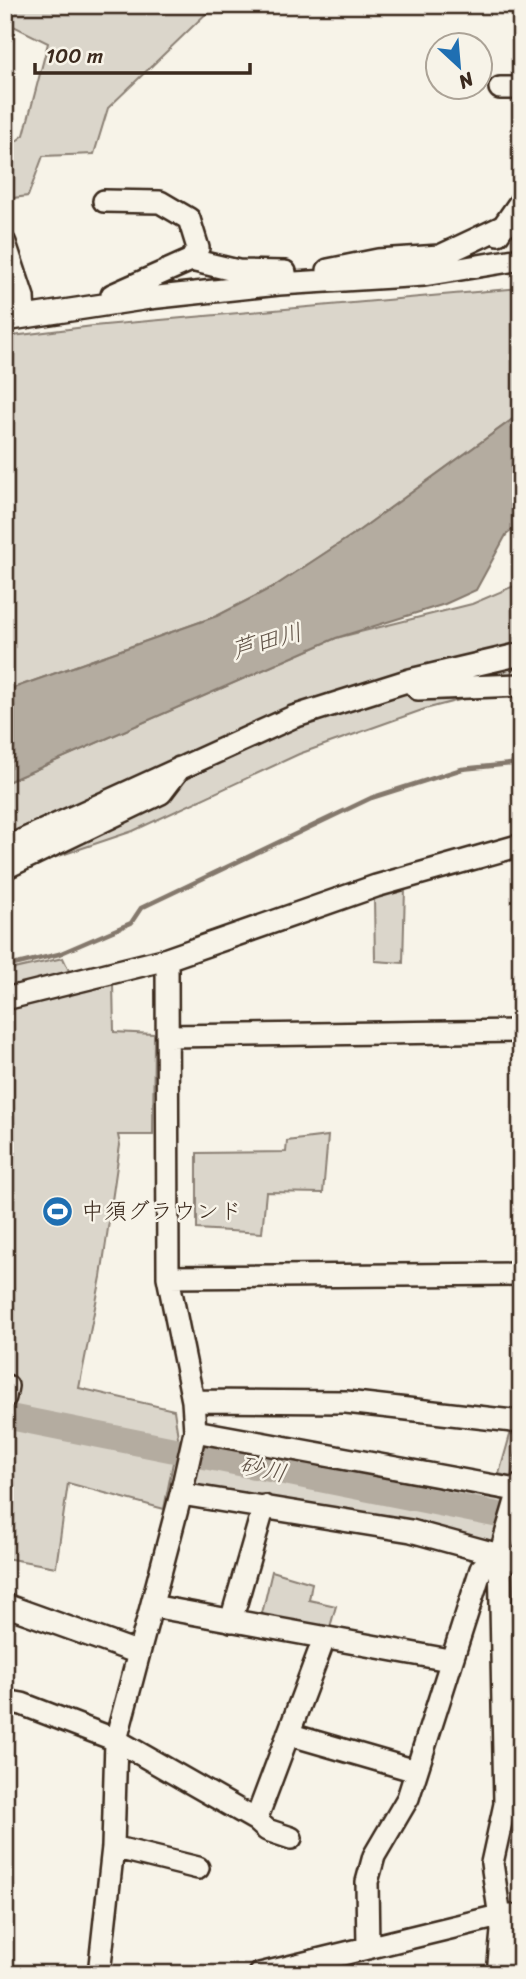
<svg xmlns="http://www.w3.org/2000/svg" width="526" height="1979" font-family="Sriracha,'Klee One',sans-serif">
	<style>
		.green { fill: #dbd6cb; stroke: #8b8074; stroke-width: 2 }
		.water { fill: #b4aca0; stroke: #84786c; stroke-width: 2 }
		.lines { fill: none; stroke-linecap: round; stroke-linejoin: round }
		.stream { stroke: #84786c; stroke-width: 4.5 }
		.river { stroke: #b4aca0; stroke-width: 26 }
		.minor-casing { stroke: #3b2a1e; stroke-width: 26 }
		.minor { stroke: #f7f3e8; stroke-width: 21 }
		.labels { text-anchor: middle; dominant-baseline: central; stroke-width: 5; stroke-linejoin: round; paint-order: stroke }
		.poi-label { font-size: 23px; fill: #3b2a1e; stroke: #f7f3e8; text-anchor: start }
		.water-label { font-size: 24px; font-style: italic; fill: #5f5145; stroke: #f7f3e8 }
	</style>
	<rect width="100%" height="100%" fill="#f7f3e8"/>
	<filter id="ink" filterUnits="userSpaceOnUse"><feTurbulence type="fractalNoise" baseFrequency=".0143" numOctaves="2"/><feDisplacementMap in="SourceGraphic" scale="14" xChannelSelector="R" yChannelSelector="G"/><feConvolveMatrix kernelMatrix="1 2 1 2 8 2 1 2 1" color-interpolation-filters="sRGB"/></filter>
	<g filter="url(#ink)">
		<!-- green -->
		<path class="green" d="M 5,5 L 215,5 L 108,108 L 94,154 L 43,156 L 28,196 L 5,199 L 5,150 L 24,135 L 48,43 L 5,22 Z
			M 521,288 L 521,413 L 357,532 L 275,586 L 217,616 L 5,691 L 5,337 L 93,326 Z
			M 521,583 L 521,648 L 488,652 L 5,839 L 5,783 L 336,638 L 472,604 Z
			M 521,661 L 521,684 L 425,709 L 299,754 L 133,831 L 32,865 L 5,879 L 5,854 L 211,760 L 381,694 Z
			M 405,888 L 403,963 L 375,961 L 374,898 Z
			M 63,958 L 72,977 L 5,994 L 5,971 Z
			M 113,983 L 114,1032 L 154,1034 L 153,1135 L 118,1135 L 120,1145 L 101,1277 L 79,1388 L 174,1410 L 178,1437 L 164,1509 L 68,1483 L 56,1567 L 5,1558 L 5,1009 Z
			M 328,1136 L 323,1193 L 266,1192 L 262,1233 L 197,1229 L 197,1153 L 286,1152 L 287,1141 Z
			M 510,1435 L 519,1435 L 511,1477 L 499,1474 Z
			M 200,1438 L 507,1498 L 493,1549 L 189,1490 Z
			M 272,1571 L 312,1583 L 309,1600 L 336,1606 L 328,1634 L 260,1622 Z"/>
		<!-- water -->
		<path class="water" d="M 521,413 L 521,523 L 506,535 L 476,590 L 445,604 L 336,638 L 5,783 L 5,691 L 217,616 L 275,586 L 357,532 Z"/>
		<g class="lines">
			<!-- stream -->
			<path class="stream" d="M 5,967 L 59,954 L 131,923 L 141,908 L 371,798 L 462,769 L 521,763"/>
			<!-- river -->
			<path class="river" d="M 5,1416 L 509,1517 L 521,1523"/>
			<defs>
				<path id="minor" d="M 500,88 L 521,88
					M 104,201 L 160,202 L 189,219 L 198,248 L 191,260
					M 498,234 L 521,201
					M 5,243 L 23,297 L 24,316
					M 328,270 L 378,260 L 440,256 L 506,225
					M 112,295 L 191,260 L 238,271 L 285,272
					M 5,320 L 149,298 L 279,284 L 424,275 L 521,259
					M 413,684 L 418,689 L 521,685
					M 5,848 L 293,717 L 410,680 L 521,654
					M 5,868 L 161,793 L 180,768
					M 5,999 L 167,959 L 376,886 L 521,845
					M 167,1036 L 521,1031
					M 168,1277 L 521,1274
					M 5,1397 L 7,1386
					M 193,1401 L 346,1402 L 521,1422
					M 195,1431 L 521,1491
					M 181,1494 L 411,1531 L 521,1561
					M 500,1555 L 521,1484
					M 5,1605 L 139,1653
					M 152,1606 L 449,1660
					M 231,1621 L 264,1506
					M 5,1701 L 22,1704 L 116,1740 L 256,1820 L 267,1830 L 291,1838
					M 288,1734 L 416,1771
					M 256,1820 L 324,1639
					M 113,1847 L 198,1868
					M 368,1948 L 367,1882 L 374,1856 L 408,1798 L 481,1569 L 500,1555 L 505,1804 L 492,1863 L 502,1931 L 498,1974
					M 99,1974 L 113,1847 L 116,1740 L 181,1494 L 195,1431 L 193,1401 L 168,1277 L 167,959
					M 260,1974 L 499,1916 L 521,1916"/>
			</defs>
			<!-- minor casing -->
			<use href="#minor" class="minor-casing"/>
			<!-- minor -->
			<use href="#minor" class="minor"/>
		</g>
	</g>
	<!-- icons -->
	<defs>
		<symbol id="stadium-disc" viewBox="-11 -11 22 22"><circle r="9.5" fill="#1f6fb2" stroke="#f7f3e8"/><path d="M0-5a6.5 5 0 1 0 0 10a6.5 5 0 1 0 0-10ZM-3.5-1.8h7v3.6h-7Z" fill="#fff"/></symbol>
	</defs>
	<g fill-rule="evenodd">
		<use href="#stadium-disc" x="40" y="1194" width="35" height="35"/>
	</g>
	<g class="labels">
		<!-- poi labels -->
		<g class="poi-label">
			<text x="81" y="1211">中須グラウンド</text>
		</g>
		<!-- water labels -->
		<g class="water-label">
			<text transform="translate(267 641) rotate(-16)">芦田川</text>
			<text transform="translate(263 1469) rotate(12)">砂川</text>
		</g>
	</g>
	<!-- margin -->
	<rect width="526" height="1979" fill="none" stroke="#f7f3e8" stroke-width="28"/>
	<rect x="14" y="14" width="498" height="1951" fill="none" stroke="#3b2a1e" stroke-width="2.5" filter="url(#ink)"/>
	<!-- north arrow -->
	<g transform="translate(459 66) rotate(154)"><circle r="33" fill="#f7f3e8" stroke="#aca397" stroke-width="2"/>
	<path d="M0-5L12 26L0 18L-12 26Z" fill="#1f6fb2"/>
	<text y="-10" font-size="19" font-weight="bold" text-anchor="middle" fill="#3b2a1e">N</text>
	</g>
	<!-- scale -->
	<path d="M35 63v10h215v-10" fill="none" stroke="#3b2a1e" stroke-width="3.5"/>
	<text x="46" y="63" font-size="21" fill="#3b2a1e" stroke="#f7f3e8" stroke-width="5" paint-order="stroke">100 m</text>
</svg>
